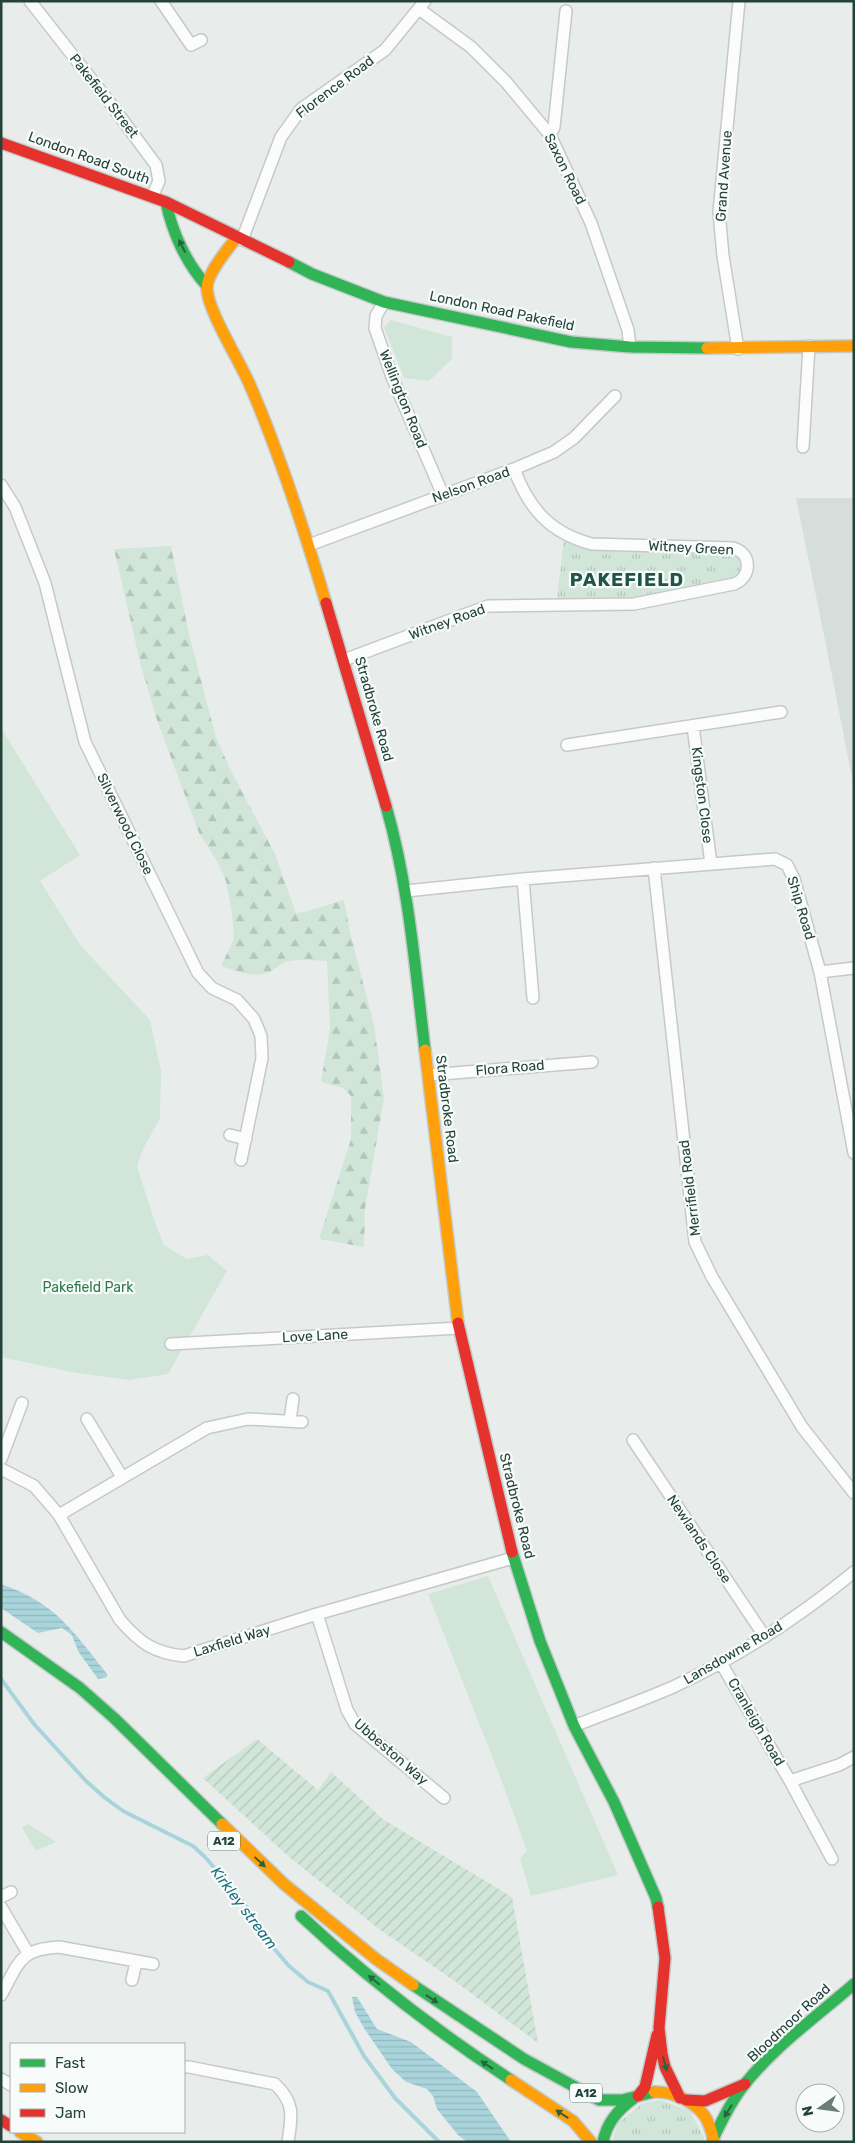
<svg xmlns="http://www.w3.org/2000/svg" width="855" height="2143" font-family="Rubik,sans-serif">
	<style>
		.built { fill: #d6dedb }
		.grass { fill: url(#grass-tufts) }
		.forest { fill: url(#forest-firs) }
		.park { fill: #d1e6d8 }
		.garden { fill: url(#garden-furrows) }
		.water { fill: url(#water-rules) }
		.lines { fill: none; stroke-linecap: round; stroke-linejoin: round }
		.stream { stroke: #a9d4db; stroke-width: 4 }
		.street-casing { stroke: #c5cac8; stroke-width: 14 }
		.fast-casing { stroke: #c3cbc8; stroke-width: 14 }
		.slow-casing { stroke: #c3cbc8; stroke-width: 14 }
		.jam-casing { stroke: #c3cbc8; stroke-width: 14 }
		.street { stroke: #fcfcfc; stroke-width: 11 }
		.fast { stroke: #30b455; stroke-width: 11 }
		.slow { stroke: #ff9f0a; stroke-width: 11 }
		.jam { stroke: #e5322d; stroke-width: 11 }
		.oneway { fill: #286442 }
		.labels { text-anchor: middle; dominant-baseline: central; stroke-width: 4.5; stroke-linejoin: round; paint-order: stroke }
		.shield { fill: #f7fbf9; stroke: #637a73; stroke-width: 1 }
		.shield-label { font-size: 12px; font-weight: bold; fill: #24423a }
		.street-label { font-size: 14px; fill: #24423a; stroke: #f7fbf9 }
		.park-label { font-size: 14px; fill: #2d7a4b; stroke: #f7fbf9 }
		.water-label { font-size: 15px; font-style: italic; fill: #1c6f80; stroke: #f7fbf9 }
		.district-label { font-size: 19px; font-weight: bold; letter-spacing: 1px; fill: #1f5548; stroke: #f7fbf9 }
	</style>
	<defs>
		<pattern id="grass-tufts" width="24" height="20" patternUnits="userSpaceOnUse" patternTransform="scale(1.25)"><rect width="24" height="20" fill="#d1e6d8"/><path d="M3 7l-1-3M5 7V3M7 7l1-3M15 17l-1-3M17 17v-4M19 17l1-3" fill="none" stroke="#b3c6ba"/></pattern>
		<pattern id="forest-firs" width="22" height="20" patternUnits="userSpaceOnUse" patternTransform="scale(1.25)"><rect width="22" height="20" fill="#d1e6d8"/><path d="M5 1l3.5 6h-7zM16 11l3.5 6h-7z" fill="#b3c6ba"/></pattern>
		<pattern id="garden-furrows" width="10" height="10" patternUnits="userSpaceOnUse" patternTransform="scale(1.25)"><rect width="10" height="10" fill="#d1e6d8"/><path d="M-1 1l2-2M0 10L10 0M9 11l2-2" fill="none" stroke="#b3c6ba"/></pattern>
		<pattern id="water-rules" width="6" height="5" patternUnits="userSpaceOnUse" patternTransform="scale(1.25)"><rect width="6" height="5" fill="#a9d4db"/><path d="M0 2.5h6" fill="none" stroke="#91b7bd"/></pattern>
	</defs>
	<rect width="100%" height="100%" fill="#e8edeb"/>
	<!-- built -->
	<path class="built" d="M 796,498 L 854,498 L 854,788 L 824,635 Z"/>
	<!-- grass -->
	<path class="grass" d="M 564,539 L 592,549 L 729,553 L 741,557 L 744,565 L 737,578 L 627,600 L 557,599 Z
		M 660,2100 L 690,2111 L 706,2142 L 612,2142 L 618,2123 L 643,2103 Z"/>
	<!-- forest -->
	<path class="forest" d="M 171,546 L 189,634 L 215,734 L 229,767 L 275,854 L 296,913 L 304,912 L 344,900 L 351,936 L 374,1025 L 384,1098 L 365,1209 L 364,1247 L 319,1239 L 351,1139 L 351,1096 L 343,1088 L 321,1082 L 330,1028 L 327,961 C 315,961 295,958 284,963 C 277,966 272,973 263,974 C 250,977 234,970 221,966 L 234,939 L 232,914 L 226,881 L 217,861 L 199,833 L 157,720 L 141,666 L 114,549 Z"/>
	<!-- park -->
	<path class="park" d="M 391,320 L 452,337 L 452,359 L 429,381 L 404,378 L 384,327 Z
		M 1,728 L 80,855 L 40,881 L 81,946 L 150,1020 L 161,1071 L 160,1118 L 143,1149 L 137,1166 L 153,1217 L 164,1245 L 187,1259 L 208,1255 L 227,1271 L 168,1374 L 129,1380 L 76,1373 L 1,1357 Z
		M 488,1576 L 618,1875 L 531,1896 L 520,1858 L 527,1851 L 501,1779 L 428,1594 Z
		M 28,1824 L 56,1842 L 36,1851 L 22,1828 Z"/>
	<!-- garden -->
	<path class="garden" d="M 257,1739 L 318,1790 L 331,1772 L 384,1820 L 512,1897 L 538,2043 L 456,1982 L 379,1929 L 288,1856 L 203,1778 Z"/>
	<!-- water -->
	<path class="water" d="M 1,1584 C 56,1603 73,1631 107,1674 L 107,1677 L 98,1679 L 78,1651 L 72,1635 L 62,1628 L 38,1633 L 1,1608 Z
		M 352,1997 L 357,1997 L 377,2029 L 411,2042 L 477,2092 L 511,2142 L 467,2142 L 458,2135 L 437,2109 L 433,2096 L 427,2089 L 406,2082 L 392,2069 L 364,2028 L 355,2012 Z"/>
	<g class="lines">
		<!-- stream -->
		<path class="stream" d="M 1,1679 L 34,1724 L 86,1781 L 104,1797 L 123,1811 L 193,1846 L 205,1857 L 237,1894 L 261,1927 L 271,1945 L 289,1966 L 308,1982 L 328,1991 L 364,2056 L 395,2098 L 439,2142"/>
		<defs>
			<path id="street" d="M 30,1 L 110,103 L 156,165 L 159,181 L 152,197
				M 161,1 L 191,45 L 201,40
				M 419,9 L 471,47 L 506,82 L 550,135 L 591,223 L 628,330 L 630,347
				M 550,135 L 554,127 L 566,11
				M 242,240 L 281,137 L 301,109 L 385,50 L 425,1
				M 384,302 L 376,316 L 375,328 L 392,377 L 443,495
				M 738,349 L 723,256 L 719,212 L 739,1
				M 803,447 L 809,346
				M 1,485 L 15,507 L 45,583 L 85,742 L 198,973 L 212,988 L 237,1000 L 254,1019 L 261,1036 L 262,1058 L 241,1160
				M 309,545 L 514,469 L 554,452 L 574,438 L 615,396
				M 344,660 L 488,606 L 634,604 L 734,584 C 752,577 752,553 733,548 L 592,544 C 550,533 529,509 514,469
				M 693,726 L 711,864
				M 567,745 L 781,712
				M 654,868 L 695,1242 L 712,1277 L 802,1427 L 854,1493
				M 523,879 L 533,998
				M 406,891 L 523,879 L 775,859 L 787,865 L 794,879 L 820,972 L 854,1153
				M 820,972 L 854,968
				M 428,1075 L 592,1062
				M 230,1135 L 246,1139
				M 171,1344 L 459,1328
				M 87,1419 L 122,1477
				M 290,1420 L 293,1399
				M 633,1440 L 765,1637
				M 1,1459 L 22,1403
				M 1,1469 L 34,1486 L 59,1515 L 120,1620 C 140,1643 154,1653 184,1656 L 317,1614 L 513,1558
				M 59,1515 L 207,1428 L 248,1419 L 302,1422
				M 317,1614 L 347,1710 L 355,1724 L 444,1798
				M 721,1663 L 790,1781 L 832,1859
				M 574,1726 C 607,1713 641,1701 673,1687 C 738,1657 799,1617 854,1572
				M 790,1781 L 839,1765 L 854,1757
				M 1,1897 L 11,1892
				M 1,1907 L 28,1953
				M 132,1980 L 136,1962
				M 1,1995 C 19,1963 19,1949 59,1947 L 153,1964
				M 184,2067 L 189,2067 L 275,2084 C 295,2103 292,2116 288,2142
				M 1,2079 L 11,2085"/>
			<path id="fast" d="M 166,202 C 172,232 186,263 207,286
				M 289,262 L 312,274 L 384,302 L 571,342 L 630,347 L 707,348
				M 386,806 C 409,886 415,968 425,1050
				M 512,1552 L 540,1641 L 574,1726 L 614,1802 L 656,1898 L 658,1907
				M 1,1632 L 80,1688 L 114,1718 L 222,1824
				M 301,1916 C 366,1977 436,2031 511,2080
				M 413,1985 L 524,2059 L 599,2100 L 622,2100 L 654,2092
				M 713,2139 C 721,2122 730,2104 741,2089 C 772,2048 816,2017 854,1984
				M 603,2142 C 607,2122 618,2110 634,2098"/>
			<path id="slow" d="M 237,237 C 228,249 206,274 207,289 C 208,311 239,360 249,383 C 280,454 304,529 326,603
				M 707,348 L 854,346
				M 425,1050 L 458,1323
				M 222,1824 L 284,1884 L 376,1959 L 413,1985
				M 511,2080 L 573,2121 L 591,2142
				M 654,2092 C 672,2091 693,2101 704,2115 C 710,2123 712,2133 714,2142
				M 20,2132 L 37,2142"/>
			<path id="jam" d="M 1,143 L 166,202 L 289,262
				M 326,603 L 386,806
				M 458,1323 L 512,1552
				M 658,1907 L 665,1958 L 659,2028 L 662,2054 L 665,2067 L 680,2098
				M 638,2096 L 645,2087 L 657,2035
				M 686,2100 L 705,2101 L 745,2084
				M 1,2120 L 11,2126"/>
		</defs>
		<!-- street casing -->
		<use href="#street" class="street-casing"/>
		<!-- fast casing -->
		<use href="#fast" class="fast-casing"/>
		<!-- slow casing -->
		<use href="#slow" class="slow-casing"/>
		<!-- jam casing -->
		<use href="#jam" class="jam-casing"/>
		<!-- street -->
		<use href="#street" class="street"/>
		<!-- fast -->
		<use href="#fast" class="fast"/>
		<!-- slow -->
		<use href="#slow" class="slow"/>
		<!-- jam -->
		<use href="#jam" class="jam"/>
	</g>
	<!-- one-way arrows -->
	<defs><path id="oneway-solid" d="M-6-.8H1V-3.2L6.5 0L1 3.2V.8H-6Z" transform="scale(1.25)"/></defs>
	<g class="oneway">
		<use href="#oneway-solid" transform="translate(182 246) rotate(-116)"/>
		<use href="#oneway-solid" transform="translate(260 1862) rotate(43)"/>
		<use href="#oneway-solid" transform="translate(374 1980) rotate(-141)"/>
		<use href="#oneway-solid" transform="translate(432 1999) rotate(34)"/>
		<use href="#oneway-solid" transform="translate(665 2064) rotate(74)"/>
		<use href="#oneway-solid" transform="translate(487 2065) rotate(-146)"/>
		<use href="#oneway-solid" transform="translate(728 2111) rotate(122)"/>
		<use href="#oneway-solid" transform="translate(562 2114) rotate(-147)"/>
	</g>
	<g class="labels">
		<!-- shield labels -->
		<g class="shield">
			<rect x="208" y="1831.5" width="32" height="19" rx="4"/>
			<rect x="570" y="2083.5" width="32" height="19" rx="4"/>
		</g>
		<g class="shield-label">
			<text x="224" y="1841">A12</text>
			<text x="586" y="2093">A12</text>
		</g>
		<!-- street labels -->
		<g class="street-label">
			<text transform="translate(335 87) rotate(-37)">Florence Road</text>
			<text transform="translate(104 96) rotate(52)">Pakefield Street</text>
			<text transform="translate(89 158) rotate(20)">London Road South</text>
			<text transform="translate(565 169) rotate(64)">Saxon Road</text>
			<text transform="translate(724 176) rotate(-86)">Grand Avenue</text>
			<text transform="translate(502 311) rotate(12)">London Road Pakefield</text>
			<text transform="translate(403 399) rotate(68)">Wellington Road</text>
			<text transform="translate(471 485) rotate(-20)">Nelson Road</text>
			<text transform="translate(691 548) rotate(3)">Witney Green</text>
			<text transform="translate(447 622) rotate(-20)">Witney Road</text>
			<text transform="translate(374 709) rotate(74)">Stradbroke Road</text>
			<text transform="translate(702 795) rotate(83)">Kingston Close</text>
			<text transform="translate(125 824) rotate(64)">Silverwood Close</text>
			<text transform="translate(801 908) rotate(73)">Ship Road</text>
			<text transform="translate(510 1068) rotate(-5)">Flora Road</text>
			<text transform="translate(447 1109) rotate(83)">Stradbroke Road</text>
			<text transform="translate(690 1188) rotate(-97)">Merrifield Road</text>
			<text transform="translate(315 1336) rotate(-3)">Love Lane</text>
			<text transform="translate(517 1506) rotate(76)">Stradbroke Road</text>
			<text transform="translate(699 1539) rotate(56)">Newlands Close</text>
			<text transform="translate(232 1641) rotate(-17)">Laxfield Way</text>
			<text transform="translate(733 1653) rotate(-30)">Lansdowne Road</text>
			<text transform="translate(756 1722) rotate(60)">Cranleigh Road</text>
			<text transform="translate(391 1752) rotate(41)">Ubbeston Way</text>
			<text transform="translate(789 2023) rotate(-43)">Bloodmoor Road</text>
		</g>
		<!-- park labels -->
		<g class="park-label">
			<text x="88" y="1287">Pakefield Park</text>
		</g>
		<!-- water labels -->
		<g class="water-label">
			<text transform="translate(244 1908) rotate(53)">Kirkley stream</text>
		</g>
		<!-- district labels -->
		<g class="district-label">
			<text x="627" y="579">PAKEFIELD</text>
		</g>
	</g>
	<!-- border -->
	<rect width="855" height="2143" fill="none" stroke="#24423a" stroke-width="5"/>
	<!-- legend -->
	<rect x="10" y="2043" width="175" height="90" fill="#f7fbf9" stroke="#a3b1ad"/>
	<rect x="20" y="2059" width="25" height="8" fill="#30b455" stroke="#a3b1ad"/>
	<text x="55" y="2068" font-size="15" fill="#24423a">Fast</text>
	<rect x="20" y="2084" width="25" height="8" fill="#ff9f0a" stroke="#a3b1ad"/>
	<text x="55" y="2093" font-size="15" fill="#24423a">Slow</text>
	<rect x="20" y="2109" width="25" height="8" fill="#e5322d" stroke="#a3b1ad"/>
	<text x="55" y="2118" font-size="15" fill="#24423a">Jam</text>
	<!-- north arrow -->
	<g transform="translate(820 2108) rotate(256)"><circle r="24" fill="#f7fbf9" stroke="#a3b1ad"/>
	<path d="M0-4L9 19L0 12L-9 19Z" fill="#697e78"/>
	<text y="-8" font-size="14" font-weight="bold" text-anchor="middle" fill="#24423a">N</text>
	</g>
</svg>
